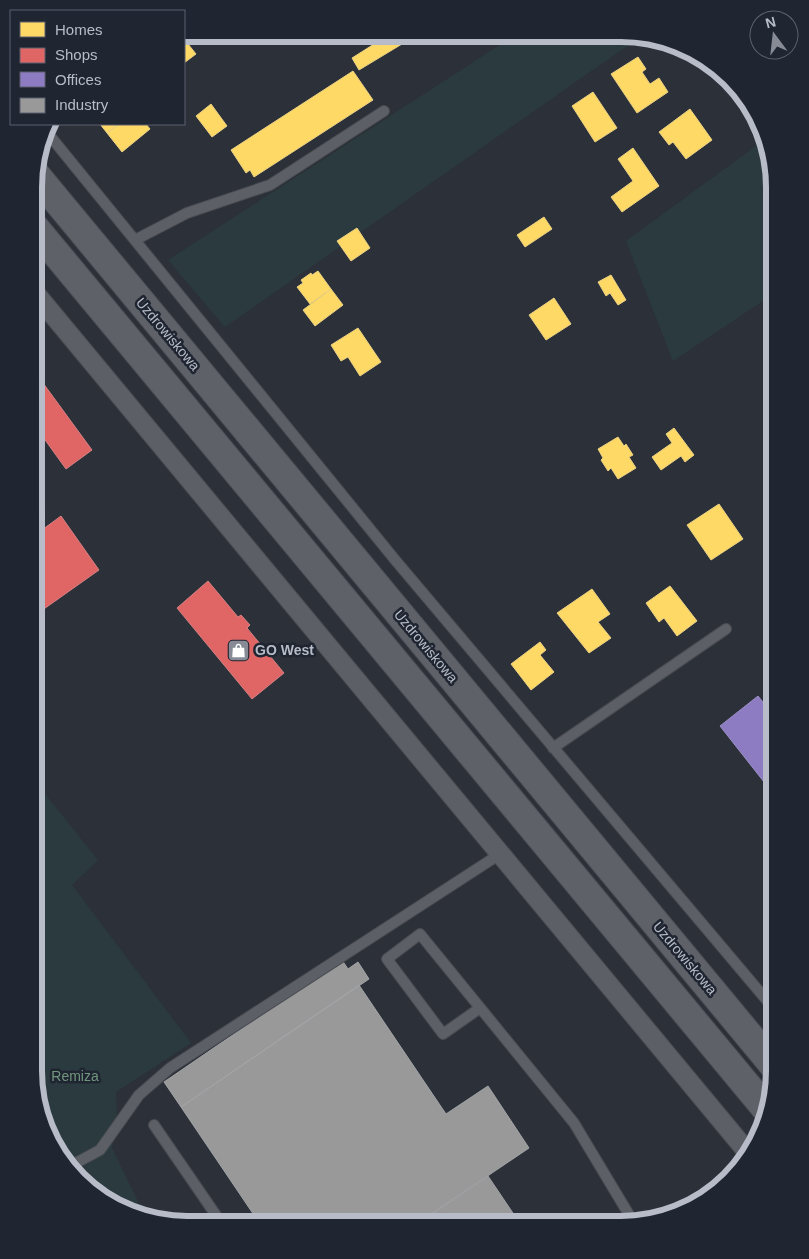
<svg xmlns="http://www.w3.org/2000/svg" width="809" height="1259" font-family="Helvetica,sans-serif">
	<style>
		.green { fill: #2a3a3e }
		.homes { fill: #ffd966; stroke: #e9d083 }
		.shops { fill: #e06666; stroke: #d48083 }
		.offices { fill: #8e7cc3; stroke: #9a8fc4 }
		.industry { fill: #999; stroke: #a2a4a7 }
		.lines { fill: none; stroke-linecap: round; stroke-linejoin: round }
		.lane-casing { stroke: #484b51; stroke-width: 12 }
		.street-casing { stroke: #484b51; stroke-width: 21 }
		.primary-casing { stroke: #4a4d55; stroke-width: 30 }
		.lane { stroke: #5c5f66; stroke-width: 10 }
		.street { stroke: #5c5f66; stroke-width: 19 }
		.primary { stroke: #5e6168; stroke-width: 28 }
		.labels { text-anchor: middle; dominant-baseline: central; stroke-width: 5; stroke-linejoin: round; paint-order: stroke }
		.street-label { font-size: 14px; fill: #b7bcc8; stroke: #202532 }
		.poi-label { font-size: 14px; font-weight: bold; fill: #b7bcc8; stroke: #202532; text-anchor: start }
		.park-label { font-size: 14px; fill: #70967d; stroke: #202532 }
		.rim { fill: none; stroke: #b7bcc8; stroke-width: 6 }
	</style>
	<rect width="100%" height="100%" fill="#2c3038"/>
	<!-- green -->
	<path class="green" d="M 515,35 L 643,35 L 225,327 L 168,260 Z
		M 764,140 L 775,187 L 775,293 L 673,361 L 626,241 Z
		M 34,780 L 98,860 L 72,885 L 191,1043 L 116,1092 L 117,1119 L 112,1148 L 137,1199 L 139,1212 L 94,1194 L 46,1131 L 34,1072 Z"/>
	<!-- homes -->
	<path class="homes" d="M 390,34 L 396,34 L 402,44 L 359,70 L 352,58 Z
		M 184,39 L 196,54 L 184,63 Z
		M 638,57 L 646,69 L 642,72 L 650,84 L 659,78 L 668,92 L 637,113 L 611,74 Z
		M 353,71 L 373,100 L 254,177 L 250,170 L 246,173 L 231,150 Z
		M 593,92 L 617,128 L 595,142 L 572,106 Z
		M 211,104 L 227,126 L 212,137 L 196,116 Z
		M 690,109 L 712,140 L 686,159 L 673,142 L 669,145 L 659,132 Z
		M 100,124 L 119,124 L 107,133 Z
		M 119,124 L 146,124 L 150,129 L 122,152 L 107,133 Z
		M 633,148 L 659,186 L 622,212 L 611,197 L 633,181 L 618,159 Z
		M 544,217 L 552,229 L 525,247 L 517,235 Z
		M 357,228 L 370,248 L 351,261 L 337,241 Z
		M 318,271 L 331,289 L 310,304 L 297,287 L 303,283 L 301,280 L 311,273 L 312,275 Z
		M 611,275 L 626,300 L 618,305 L 610,293 L 606,296 L 598,282 Z
		M 331,289 L 343,305 L 315,326 L 303,310 Z
		M 554,298 L 571,324 L 546,340 L 529,315 Z
		M 358,328 L 381,362 L 360,376 L 348,357 L 341,361 L 331,345 Z
		M 674,428 L 694,455 L 685,462 L 681,456 L 661,470 L 652,457 L 672,443 L 666,434 Z
		M 618,437 L 624,446 L 626,444 L 633,455 L 629,457 L 636,468 L 618,479 L 611,468 L 608,471 L 601,460 L 603,458 L 598,449 Z
		M 719,504 L 743,539 L 711,560 L 687,525 Z
		M 670,586 L 697,621 L 677,636 L 664,618 L 659,622 L 646,603 Z
		M 592,589 L 610,614 L 598,622 L 611,638 L 589,653 L 557,613 Z
		M 540,642 L 546,650 L 540,655 L 554,672 L 531,690 L 511,664 Z"/>
	<!-- shops -->
	<path class="shops" d="M 35,372 L 92,450 L 66,469 L 35,426 Z
		M 61,516 L 99,570 L 34,616 L 35,535 Z
		M 208,581 L 238,617 L 241,615 L 250,625 L 247,628 L 284,673 L 252,699 L 177,608 Z"/>
	<!-- offices -->
	<path class="offices" d="M 758,696 L 775,717 L 775,796 L 720,726 Z"/>
	<!-- industry -->
	<path class="industry" d="M 342,960 L 348,969 L 358,962 L 369,979 L 181,1107 L 164,1082 Z
		M 359,985 L 446,1114 L 488,1086 L 529,1148 L 415,1225 L 260,1224 L 181,1107 Z
		M 488,1176 L 521,1225 L 415,1225 Z"/>
	<g class="lines">
		<defs>
			<path id="lane" d="M 46,131 L 396,561 L 775,1010
				M 135,240 L 187,213 L 270,185 L 384,111
				M 553,748 L 726,629
				M 480,1008 L 443,1034 L 387,959 L 420,934 L 574,1123 L 634,1223
				M 154,1125 L 222,1224
				M 74,1164 L 100,1150 L 139,1095 L 170,1068 L 500,854"/>
			<path id="street" d="M 35,293 L 750,1155"/>
			<path id="primary" d="M 35,174 L 775,1067
				M 35,228 L 768,1111"/>
		</defs>
		<!-- lane casing -->
		<use href="#lane" class="lane-casing"/>
		<!-- street casing -->
		<use href="#street" class="street-casing"/>
		<!-- primary casing -->
		<use href="#primary" class="primary-casing"/>
		<!-- lane -->
		<use href="#lane" class="lane"/>
		<!-- street -->
		<use href="#street" class="street"/>
		<!-- primary -->
		<use href="#primary" class="primary"/>
	</g>
	<!-- icons -->
	<defs>
		<symbol id="shop-square" viewBox="-11 -11 22 22"><rect x="-9" y="-9" width="18" height="18" rx="4" fill="#868b96" stroke="#202532"/><path d="M-5-2.5h2.3a2.7 3.5 0 0 1 5.4 0H5L5.5 6h-11ZM-1.5-2.5h3a1.5 2.3 0 0 0-3 0Z" fill="#fff"/></symbol>
	</defs>
	<g fill-rule="evenodd">
		<use href="#shop-square" x="226" y="638" width="25" height="25"/>
	</g>
	<g class="labels">
		<!-- street labels -->
		<g class="street-label">
			<text transform="translate(168 334) rotate(50)">Uzdrowiskowa</text>
			<text transform="translate(426 646) rotate(50)">Uzdrowiskowa</text>
			<text transform="translate(685 958) rotate(50)">Uzdrowiskowa</text>
		</g>
		<!-- poi labels -->
		<g class="poi-label">
			<text x="255" y="650">GO West</text>
		</g>
		<!-- park labels -->
		<g class="park-label">
			<text x="75" y="1076">Remiza</text>
		</g>
	</g>
	<!-- crop -->
	<path d="M0 0H809V1259H0ZM187 42H621A145 145 0 0 1 766 187V1071A145 145 0 0 1 621 1216H187A145 145 0 0 1 42 1071V187A145 145 0 0 1 187 42Z" fill="#202532" fill-rule="evenodd"/>
	<path class="rim" d="M187 42H621A145 145 0 0 1 766 187V1071A145 145 0 0 1 621 1216H187A145 145 0 0 1 42 1071V187A145 145 0 0 1 187 42Z"/>
	<!-- legend -->
	<rect x="10" y="10" width="175" height="115" fill="#202532" stroke="#5c616e"/>
	<rect x="20" y="22" width="25" height="15" fill="#ffd966" stroke="#5c616e"/>
	<text x="55" y="35" font-size="15" fill="#b7bcc8">Homes</text>
	<rect x="20" y="48" width="25" height="15" fill="#e06666" stroke="#5c616e"/>
	<text x="55" y="60" font-size="15" fill="#b7bcc8">Shops</text>
	<rect x="20" y="72" width="25" height="15" fill="#8e7cc3" stroke="#5c616e"/>
	<text x="55" y="85" font-size="15" fill="#b7bcc8">Offices</text>
	<rect x="20" y="98" width="25" height="15" fill="#999999" stroke="#5c616e"/>
	<text x="55" y="110" font-size="15" fill="#b7bcc8">Industry</text>
	<!-- north arrow -->
	<g transform="translate(774 35) rotate(345)"><circle r="24" fill="#202532" stroke="#5c616e"/>
	<path d="M0-4L9 19L0 12L-9 19Z" fill="#868b96"/>
	<text y="-8" font-size="14" font-weight="bold" text-anchor="middle" fill="#b7bcc8">N</text>
	</g>
</svg>
